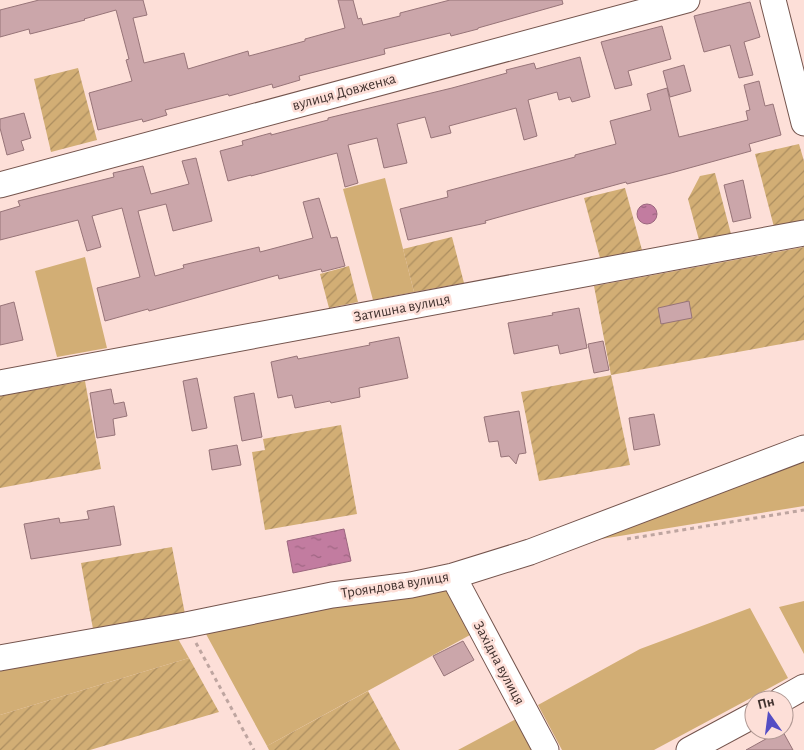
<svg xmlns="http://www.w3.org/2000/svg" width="804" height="750" font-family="'Alegreya Sans',sans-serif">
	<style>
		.grass { fill: #d2ae75 }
		.garden { fill: url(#garden-furrows) }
		.water { fill: url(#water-ripples); stroke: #9b667e }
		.building { fill: #cba6aa; stroke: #977478 }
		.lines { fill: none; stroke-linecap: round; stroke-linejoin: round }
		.minor-casing { stroke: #74544d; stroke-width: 27 }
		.path { stroke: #bea5a0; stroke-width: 3; stroke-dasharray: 4 4; stroke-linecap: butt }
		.minor { stroke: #fff; stroke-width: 25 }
		.labels { text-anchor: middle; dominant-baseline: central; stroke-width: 5; stroke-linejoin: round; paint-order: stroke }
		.street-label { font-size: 15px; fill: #40312e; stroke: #fddfd8 }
	</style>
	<defs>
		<pattern id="garden-furrows" width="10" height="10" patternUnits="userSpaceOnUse" patternTransform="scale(1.25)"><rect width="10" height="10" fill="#d2ae75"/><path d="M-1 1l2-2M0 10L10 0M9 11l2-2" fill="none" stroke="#ac8e60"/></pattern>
		<pattern id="water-ripples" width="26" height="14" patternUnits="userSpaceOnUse" patternTransform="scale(1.25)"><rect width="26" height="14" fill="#c27ca0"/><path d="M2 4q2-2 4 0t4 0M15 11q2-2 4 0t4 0" fill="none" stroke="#9f6683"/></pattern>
	</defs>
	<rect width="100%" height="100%" fill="#fddfd8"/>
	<!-- grass -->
	<path class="grass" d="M 385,178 L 414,292 L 373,300 L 343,189 Z
		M 85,257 L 107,348 L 57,357 L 35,271 Z
		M 804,456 L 804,506 L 595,540 Z
		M 444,585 L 470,635 L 267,746 L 206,634 Z
		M 804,601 L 804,654 L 779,607 Z
		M 750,608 L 788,678 L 654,750 L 562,750 L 538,705 L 640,649 Z
		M 177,637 L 189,658 L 0,715 L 0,670 Z
		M 516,719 L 533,750 L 458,750 Z"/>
	<!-- garden -->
	<path class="garden" d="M 78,68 L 97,140 L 51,152 L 34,79 Z
		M 799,144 L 804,161 L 804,221 L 774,227 L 755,154 Z
		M 715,173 L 731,234 L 699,240 L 688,199 L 700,176 Z
		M 625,188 L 642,250 L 600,258 L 584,198 Z
		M 452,237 L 464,283 L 414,292 L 403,249 Z
		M 804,247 L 804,340 L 611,375 L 630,465 L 539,481 L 521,392 L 611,375 L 594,286 Z
		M 349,266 L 358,302 L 329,308 L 320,274 Z
		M 85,381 L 101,469 L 0,488 L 0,396 Z
		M 341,425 L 357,514 L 265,530 L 252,452 L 265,450 L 263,439 Z
		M 172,547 L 185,614 L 93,629 L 81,563 Z
		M 189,658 L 219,712 L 90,750 L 0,750 L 0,715 Z
		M 368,691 L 400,750 L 269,750 L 267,746 Z"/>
	<!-- water -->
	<path class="water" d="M637 214a10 10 0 1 1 20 0a10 10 0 1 1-20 0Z
		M 344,529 L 351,561 L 293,573 L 287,541 Z"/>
	<!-- building -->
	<path class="building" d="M 39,0 L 143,0 L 147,15 L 133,18 L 144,63 L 184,53 L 188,69 L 248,51 L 249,56 L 305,41 L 305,39 L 345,28 L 338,0 L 353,0 L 358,19 L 361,18 L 363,25 L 400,16 L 400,13 L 450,0 L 562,0 L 563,4 L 478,28 L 478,29 L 451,36 L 450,33 L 384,49 L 385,54 L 299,76 L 300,80 L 273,88 L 272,84 L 229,96 L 228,94 L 165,110 L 167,115 L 143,122 L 142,119 L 98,130 L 89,93 L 132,81 L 126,60 L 129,59 L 116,10 L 84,19 L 85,20 L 30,34 L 29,29 L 0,37 L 0,10 Z
		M 750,2 L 760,37 L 744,42 L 753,75 L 739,78 L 730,45 L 704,52 L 694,16 Z
		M 662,26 L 671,59 L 628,71 L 632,85 L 615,89 L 601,42 Z
		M 580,57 L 590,97 L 572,102 L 570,97 L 559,100 L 557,92 L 528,100 L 537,136 L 524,140 L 516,108 L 449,126 L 451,133 L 431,138 L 425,117 L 397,124 L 407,163 L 384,168 L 377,138 L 348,145 L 358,183 L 345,187 L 337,153 L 251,176 L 251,175 L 228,181 L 220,151 L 243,145 L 242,141 L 271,133 L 271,135 L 328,120 L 328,118 L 452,88 L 507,73 L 506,70 L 534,63 L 536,69 Z
		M 684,65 L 691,91 L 670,97 L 663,71 Z
		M 759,81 L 765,106 L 773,104 L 781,135 L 749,144 L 751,151 L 671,173 L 627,184 L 626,182 L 528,209 L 485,221 L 486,223 L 408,240 L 400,209 L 448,197 L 447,191 L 575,157 L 575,155 L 616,144 L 610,121 L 651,110 L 647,94 L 667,88 L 679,137 L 748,120 L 746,111 L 750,110 L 744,85 Z
		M 24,113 L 31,138 L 21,141 L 24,150 L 7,155 L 0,128 L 0,119 Z
		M 196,158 L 212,221 L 173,231 L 166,204 L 138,211 L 155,276 L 184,268 L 183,265 L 259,247 L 260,252 L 313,238 L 303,202 L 319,198 L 331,238 L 337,237 L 345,266 L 322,272 L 321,269 L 279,279 L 278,275 L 149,311 L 148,309 L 105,321 L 97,288 L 140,277 L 122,208 L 92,216 L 101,247 L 87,251 L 78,220 L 0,240 L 0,212 L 20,206 L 18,201 L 114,177 L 113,173 L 143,166 L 151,194 L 189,184 L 182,161 Z
		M 743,180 L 751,218 L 733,222 L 724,185 Z
		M 689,301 L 692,318 L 661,324 L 658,308 Z
		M 14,302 L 23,340 L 0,345 L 0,306 Z
		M 579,308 L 587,348 L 560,354 L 558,345 L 514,354 L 508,323 L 553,315 L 552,313 Z
		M 399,337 L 408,378 L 359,388 L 360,397 L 331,403 L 330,401 L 295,408 L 292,395 L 278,398 L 271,362 L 297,356 L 298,359 L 370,345 L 369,343 Z
		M 603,341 L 609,370 L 594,373 L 588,344 Z
		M 197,378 L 207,428 L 192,431 L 183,381 Z
		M 111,389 L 114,404 L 124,402 L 127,416 L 113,419 L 115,435 L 97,438 L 90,393 Z
		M 254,393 L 262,437 L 242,441 L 234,397 Z
		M 519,411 L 526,453 L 519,454 L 516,464 L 509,456 L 501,457 L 498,441 L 489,442 L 484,417 Z
		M 654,414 L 660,445 L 634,450 L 629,418 Z
		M 237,445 L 241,465 L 212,470 L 209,450 Z
		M 114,506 L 121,545 L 31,559 L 24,524 L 59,518 L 60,523 L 89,519 L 87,511 Z
		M 463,641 L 474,660 L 444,676 L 433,656 Z
		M 782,730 L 793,750 L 746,750 Z"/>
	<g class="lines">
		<defs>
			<path id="minor" d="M 773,0 L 804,123
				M 0,185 L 687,0
				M 0,383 L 804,233
				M 453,576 L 546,750
				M 0,658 L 186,625 L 332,595 L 411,585 L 453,576 L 530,552 L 804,448
				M 781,700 L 804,687
				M 689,750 L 754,715"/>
		</defs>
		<!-- minor casing -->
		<use href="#minor" class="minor-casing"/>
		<!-- path -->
		<path class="path" d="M 627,539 L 804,510
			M 196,643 L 254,750"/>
		<!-- minor -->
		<use href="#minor" class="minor"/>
	</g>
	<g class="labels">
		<!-- street labels -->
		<g class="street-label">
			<text transform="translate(344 92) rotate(-15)">вулиця Довженка</text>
			<text transform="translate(402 308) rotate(-11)">Затишна вулиця</text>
			<text transform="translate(395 585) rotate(-9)">Трояндова вулиця</text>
			<text transform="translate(499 663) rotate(62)">Західна вулиця</text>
		</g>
	</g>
	<!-- north arrow -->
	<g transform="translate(769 715) rotate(346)"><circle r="24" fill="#fddfd8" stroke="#b19994"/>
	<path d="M0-4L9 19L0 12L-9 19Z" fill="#544dc4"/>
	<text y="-8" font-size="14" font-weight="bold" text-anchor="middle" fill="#40312e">Пн</text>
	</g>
</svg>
